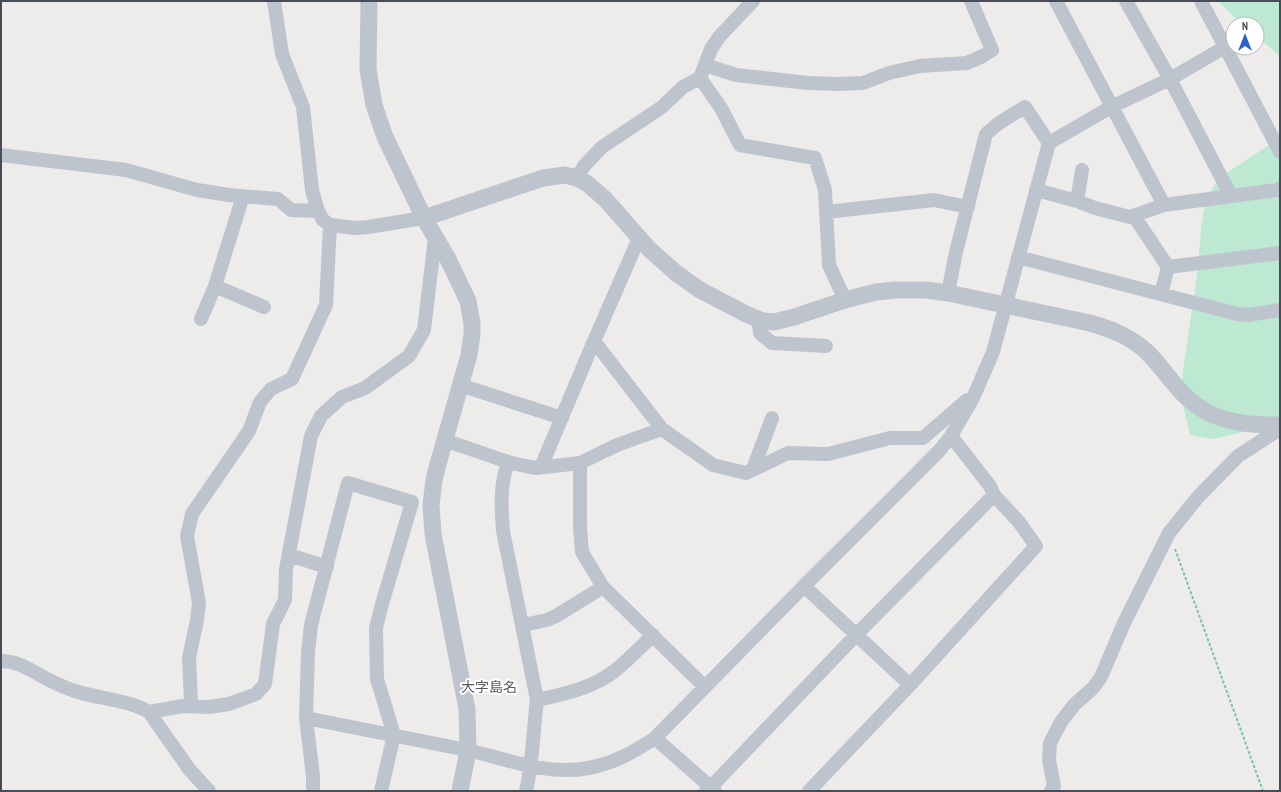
<svg xmlns="http://www.w3.org/2000/svg" width="1281" height="792" font-family="'PT Sans Narrow','Noto Sans JP',sans-serif">
	<style>
		.green { fill: #bde9d2 }
		.lines { fill: none; stroke-linecap: round; stroke-linejoin: round }
		.path { stroke: #78c3a6; stroke-width: 2; stroke-dasharray: 3 2; stroke-linecap: butt }
		.minor { stroke: #bec4cd; stroke-width: 14 }
		.tertiary { stroke: #bec4cd; stroke-width: 17 }
		.labels { text-anchor: middle; dominant-baseline: central; stroke-width: 4; stroke-linejoin: round; paint-order: stroke }
		.quarter-label { font-size: 14px; fill: #595b60; stroke: #fff }
	</style>
	<rect width="100%" height="100%" fill="#eeeceb"/>
	<!-- green -->
	<path class="green" d="M 1218,1 L 1280,1 L 1280,56 L 1257,37 L 1257,24 L 1242,24 Z
		M 1280,138 L 1280,424 L 1212,439 L 1190,435 L 1180,392 L 1198,268 L 1201,228 L 1206,199 L 1219,178 Z"/>
	<g class="lines">
		<!-- path -->
		<path class="path" d="M 1175,549 L 1263,791"/>
		<!-- minor -->
		<path class="minor" d="M 274,1 L 282,54 L 303,107 L 312,190 L 318,211 L 323,220 L 330,225 L 355,228 L 368,227 L 424,218
			M 1056,1 L 1164,205
			M 1126,1 L 1170,79 L 1231,196
			M 1201,1 L 1280,152
			M 705,65 L 736,75 L 808,83 L 839,84 L 863,83 L 889,73 L 920,66 L 967,63 L 983,56 L 992,50 L 971,1
			M 700,78 L 721,108 L 740,145 L 815,158 L 825,190 L 829,265 L 845,300
			M 1,155 L 126,170 L 197,190 L 229,195 L 278,199 L 291,210 L 318,211
			M 577,178 L 584,166 L 602,147 L 662,107 L 683,87 L 700,78 L 711,49 L 719,37 L 753,1
			M 1036,190 L 1077,201 L 1095,208 L 1130,217 L 1164,205 L 1277,190 L 1280,188
			M 1077,201 L 1082,170
			M 826,212 L 934,200 L 968,207
			M 1134,216 L 1168,267 L 1280,253
			M 1018,257 L 1237,314 L 1248,315 L 1280,310
			M 215,286 L 264,307
			M 948,293 L 956,252 L 986,134 L 999,123 L 1025,107 L 1049,143
			M 1161,294 L 1168,267
			M 201,319 L 215,286 L 243,196
			M 758,319 L 760,333 L 772,343 L 826,346
			M 594,341 L 662,429 L 713,465 L 746,473 L 788,453 L 828,454 L 890,438 L 923,438 L 967,400
			M 460,385 L 562,418
			M 444,440 L 508,462 L 525,466 L 537,468 L 580,463 L 617,445 L 662,429
			M 508,462 C 500,485 501,507 503,531 L 537,700 C 533,731 533,761 526,791
			M 580,463 L 580,527 L 582,552 L 603,587 L 705,687
			M 541,467 L 591,348 L 639,238
			M 753,469 L 772,418
			M 289,555 L 327,567
			M 804,586 L 910,685
			M 523,625 L 547,620 L 556,616 L 603,587
			M 1,661 C 20,661 33,672 49,680 C 57,684 66,688 75,691 C 99,699 126,699 149,712 L 189,769 L 209,791
			M 537,700 C 565,694 594,688 617,669 C 629,659 641,647 653,635
			M 183,706 L 209,707 L 229,704 L 256,694 L 265,684 L 273,624 L 285,600 L 286,569 L 311,436 L 321,416 L 342,397 L 365,388 L 409,356 L 424,330 L 435,238
			M 149,712 L 183,706 L 191,703 L 189,658 L 197,620 L 199,603 L 187,536 L 192,514 L 249,431 L 260,402 L 271,389 L 292,379 L 326,305 L 330,225
			M 306,718 C 359,729 413,739 467,750 C 507,759 547,776 589,768 C 614,763 634,752 655,738 L 804,586 L 939,451 L 951,436 L 973,398 L 993,352 L 1049,143 L 1111,107 L 1170,79 L 1225,47
			M 655,738 L 715,791
			M 313,791 L 313,776 L 306,718 L 308,652 L 311,625 L 348,483 L 412,502 L 382,604 L 376,628 L 377,679 L 394,735 L 381,791
			M 706,791 L 711,787 L 856,635 L 994,495
			M 809,791 L 910,685 L 1036,546 L 1019,522 L 994,495 L 990,486 L 951,436
			M 1051,791 L 1054,786 L 1049,760 L 1050,743 L 1061,722 L 1074,705 L 1093,688 L 1101,677 L 1124,623 L 1169,533 L 1198,497 L 1238,456 L 1280,429"/>
		<!-- tertiary -->
		<path class="tertiary" d="M 369,1 L 368,69 L 374,105 L 385,137 L 424,218 L 447,257 L 468,301 L 472,323 L 472,334 L 469,355 L 438,464 L 434,480 L 431,505 L 433,534 L 467,709 L 468,751 L 460,791
			M 424,218 L 543,178 L 565,175 L 577,178 L 588,184 L 606,200 L 649,249 L 676,273 L 700,290 L 746,314 L 763,321 L 774,322 L 794,317 L 845,300 L 876,292 L 895,290 L 926,290 L 948,293 L 1090,323 C 1111,329 1129,336 1146,351 C 1168,372 1179,398 1209,413 C 1231,424 1255,425 1280,425"/>
	</g>
	<g class="labels">
		<!-- quarter labels -->
		<g class="quarter-label">
			<text x="489" y="687">大字島名</text>
		</g>
	</g>
	<!-- border -->
	<rect width="1281" height="792" fill="none" stroke="#464d57" stroke-width="4"/>
	<!-- north arrow -->
	<g transform="translate(1245 36)"><circle r="19" fill="#ffffff" stroke="#b5b8bc"/>
	<path d="M0-3L7 15L0 10L-7 15Z" fill="#2a60ca"/>
	<text y="-6" font-size="11" font-weight="bold" text-anchor="middle" fill="#464d57">N</text>
	</g>
</svg>
